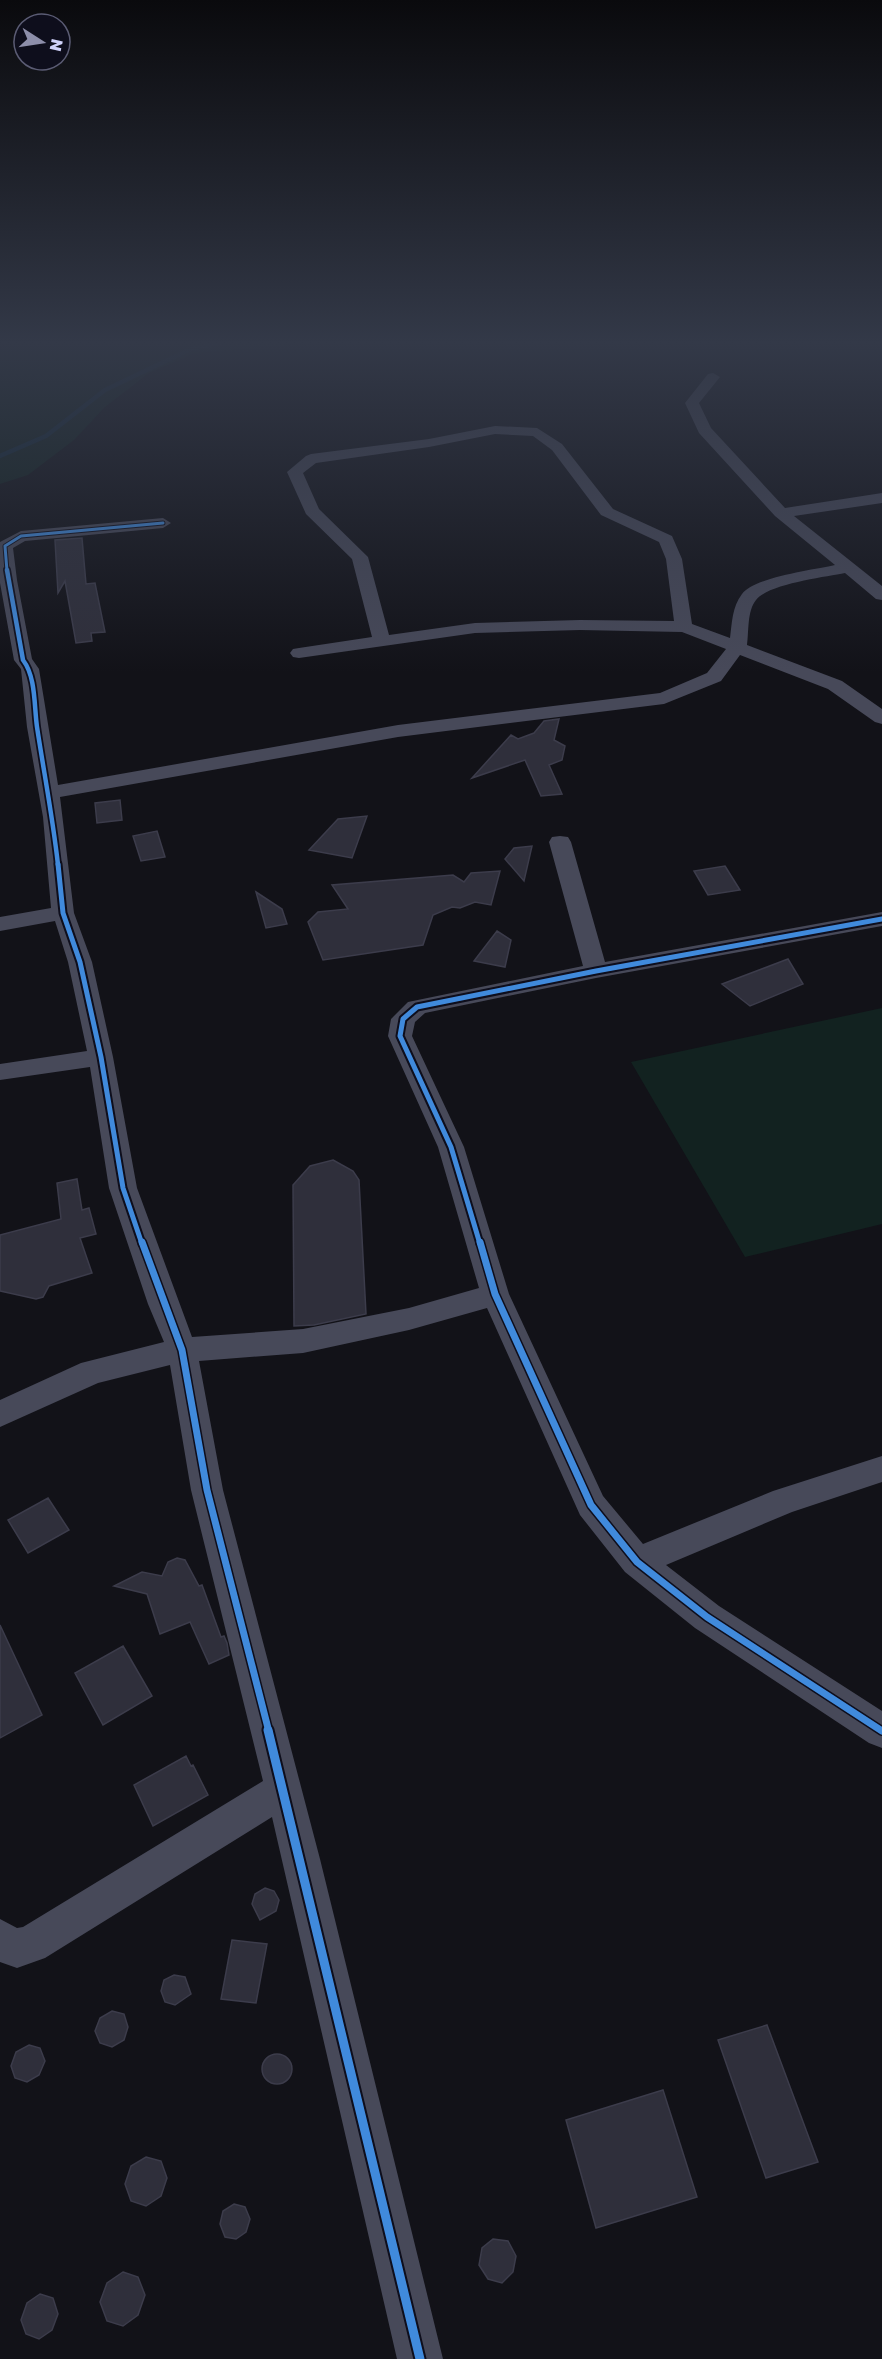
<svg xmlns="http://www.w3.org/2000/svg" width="882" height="2359" font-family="'Golos Text',sans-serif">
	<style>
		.green { fill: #122220 }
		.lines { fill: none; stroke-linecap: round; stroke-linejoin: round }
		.stream { stroke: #132a3c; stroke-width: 4.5 }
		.building { fill: #2f2f3b; stroke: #3c3c4b; stroke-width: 1.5 }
		.street { fill: #474959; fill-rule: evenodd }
		.cycleway-far4-casing { stroke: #0e0e1c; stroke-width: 5 }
		.cycleway-far3-casing { stroke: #0e0e1c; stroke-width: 8 }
		.cycleway-far2-casing { stroke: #0e0e1c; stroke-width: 9 }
		.cycleway-far1-casing { stroke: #0e0e1c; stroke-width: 10 }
		.cycleway-casing { stroke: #0e0e1c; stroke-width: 13 }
		.cycleway-far4 { stroke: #408adc; stroke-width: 3 }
		.cycleway-far3 { stroke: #408adc; stroke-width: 4.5 }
		.cycleway-far2 { stroke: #408adc; stroke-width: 5 }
		.cycleway-far1 { stroke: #408adc; stroke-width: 7 }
		.cycleway { stroke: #408adc; stroke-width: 9 }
	</style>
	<rect width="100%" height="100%" fill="#121218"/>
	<!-- green -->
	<path class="green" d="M 13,342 L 420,342 L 305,343 L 195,353 L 149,373 L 105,407 L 74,440 L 28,475 L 0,484 L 0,350 Z
		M 882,1008 L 882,1224 L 745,1257 L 631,1062 Z"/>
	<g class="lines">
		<!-- stream -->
		<path class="stream" d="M 0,456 L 46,436 L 105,390 L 191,349 L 222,342"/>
	</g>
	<!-- building -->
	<path class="building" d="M 82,538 L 86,584 L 95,583 L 105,632 L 91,633 L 92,641 L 76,643 L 65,581 L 58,593 L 55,540 Z
		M 559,719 L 554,740 L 565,746 L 562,760 L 549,765 L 562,794 L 541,796 L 525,760 L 472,778 L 511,735 L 518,739 L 534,733 L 544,721 Z
		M 120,800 L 122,820 L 97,823 L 95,803 Z
		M 367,816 L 352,858 L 309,850 L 338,819 Z
		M 157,831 L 165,857 L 141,861 L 133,836 Z
		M 532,846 L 524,881 L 505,859 L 514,848 Z
		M 725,866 L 740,890 L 708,895 L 694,871 Z
		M 500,871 L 491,905 L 475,902 L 460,908 L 452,907 L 433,915 L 423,945 L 323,960 L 308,922 L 318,912 L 348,909 L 332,885 L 453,875 L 464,882 L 471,873 Z
		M 256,892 L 282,909 L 287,924 L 266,928 Z
		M 497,931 L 511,940 L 505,967 L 474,961 Z
		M 788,959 L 803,984 L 750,1006 L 722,984 Z
		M 333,1160 L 353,1171 L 359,1180 L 366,1314 L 314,1325 L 294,1326 L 293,1185 L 310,1166 Z
		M 77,1179 L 82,1210 L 89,1208 L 96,1234 L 80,1238 L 92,1273 L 49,1286 L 43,1297 L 36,1299 L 0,1291 L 0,1235 L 61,1219 L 57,1183 Z
		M 48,1498 L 69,1530 L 28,1553 L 8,1520 Z
		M 177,1558 L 185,1560 L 199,1586 L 202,1585 L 221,1637 L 224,1636 L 227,1643 L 229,1655 L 209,1664 L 190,1622 L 160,1634 L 147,1594 L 114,1586 L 142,1572 L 162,1576 L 168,1562 Z
		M 0,1625 L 42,1715 L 0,1738 Z
		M 123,1646 L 152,1696 L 103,1725 L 75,1673 Z
		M 186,1756 L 191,1766 L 193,1765 L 208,1795 L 153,1826 L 134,1785 Z
		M 265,1888 L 274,1891 L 279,1900 L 276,1911 L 260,1920 L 252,1904 L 255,1894 Z
		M 232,1940 L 267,1944 L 256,2003 L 221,1999 Z
		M 174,1975 L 185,1977 L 191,1994 L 175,2005 L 165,2002 L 161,1991 L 164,1980 Z
		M 112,2011 L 124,2014 L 128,2027 L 124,2040 L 112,2047 L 100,2043 L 95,2031 L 100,2018 Z
		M 767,2025 L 818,2162 L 766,2178 L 718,2040 Z
		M 29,2045 L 40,2048 L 45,2061 L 39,2075 L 27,2082 L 15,2078 L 11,2066 L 16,2052 Z
		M262 2069a15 15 0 1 1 30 0a15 15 0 1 1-30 0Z
		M 663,2090 L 697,2197 L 596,2228 L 566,2120 Z
		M 146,2157 L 161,2161 L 167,2178 L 161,2196 L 146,2206 L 131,2201 L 125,2184 L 131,2166 Z
		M 234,2204 L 245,2207 L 250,2219 L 246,2232 L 236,2239 L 225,2237 L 220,2224 L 223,2211 Z
		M 493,2239 L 508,2241 L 516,2256 L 513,2272 L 502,2283 L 488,2279 L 479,2265 L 482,2248 Z
		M 123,2272 L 138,2277 L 145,2295 L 138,2315 L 123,2326 L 107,2321 L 100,2302 L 107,2283 Z
		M 40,2294 L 53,2298 L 58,2314 L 52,2330 L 39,2339 L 26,2334 L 21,2320 L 27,2303 Z"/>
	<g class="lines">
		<!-- street -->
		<path class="street" d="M 713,373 L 720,377 L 699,403 L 711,428 L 785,508 L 882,493 L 882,503 L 794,516 L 882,586 L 882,600 L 876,599 L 845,573 C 825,577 768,584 756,600 C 747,611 749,631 747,645 L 842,681 L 882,709 L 882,724 L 875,722 L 828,689 L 740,655 L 721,681 L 664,704 L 398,737 L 60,797 L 74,913 L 92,962 L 113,1057 L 137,1188 L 192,1337 L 303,1329 L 409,1308 L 479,1288 L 438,1147 L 388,1036 L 391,1019 L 408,1002 L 583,966 L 549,842 L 552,837 L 560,836 L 568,837 L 571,842 L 605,962 L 882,912 L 882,926 L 596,978 L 425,1013 L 415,1022 L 412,1036 L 464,1147 L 509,1294 L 603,1496 L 643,1544 L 773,1491 L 882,1456 L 882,1482 L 792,1512 L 666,1565 L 719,1606 L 882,1711 L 882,1748 L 869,1743 L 695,1628 L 625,1572 L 580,1515 L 487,1308 L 409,1330 L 303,1353 L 199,1361 L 223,1490 L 320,1859 L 443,2359 L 397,2359 L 272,1817 L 45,1958 L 17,1968 L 0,1962 L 0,1919 L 17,1928 L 23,1927 L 263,1781 L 191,1490 L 170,1365 L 98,1383 L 0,1427 L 0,1400 L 81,1363 L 164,1342 L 148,1304 L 109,1188 L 90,1067 L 0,1080 L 0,1064 L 87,1051 L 68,962 L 55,921 L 0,931 L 0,917 L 51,908 L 43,817 L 27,727 L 21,669 L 14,660 L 0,583 L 0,542 L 21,531 L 163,518 L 171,523 L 163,528 L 25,541 L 13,548 L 17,580 L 32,659 L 39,669 L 58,785 L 398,725 L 660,693 L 707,673 L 726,649 L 682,632 L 580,630 L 475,633 L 299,658 L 293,657 L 290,653 L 293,649 L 299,648 L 372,637 L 352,559 L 306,514 L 287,472 L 306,456 L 311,454 L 429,439 L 495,426 L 537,428 L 562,444 L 613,509 L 672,536 L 682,559 L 692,624 L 730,638 C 732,623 732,607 742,594 C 755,577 813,570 835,565 L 775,516 L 699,433 L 685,403 L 708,374 ZM 495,434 L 533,436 L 552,450 L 601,515 L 659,542 L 666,559 L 674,621 L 580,620 L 475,623 L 389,635 L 368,557 L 319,509 L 303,473 L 316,463 L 429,447 Z"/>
		<defs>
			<path id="cycleway-far4" d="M 7,571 L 5,546 L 21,536 L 163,523"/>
			<path id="cycleway-far3" d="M 7,570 L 23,660 C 36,677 34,706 37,727 C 44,773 53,819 58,865"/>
			<path id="cycleway-far2" d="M 58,864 L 63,913 L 80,962 L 101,1057 L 123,1188 L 142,1244
				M 480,1244 L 451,1147 L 400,1036 L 403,1019 L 417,1007 L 596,971 L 882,919"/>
			<path id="cycleway-far1" d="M 142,1242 L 182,1350 L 207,1490 L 269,1732
				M 480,1242 L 495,1294 L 591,1505 L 637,1562 L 707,1617 L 882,1731"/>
			<path id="cycleway" d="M 268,1730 L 420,2359"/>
		</defs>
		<!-- cycleway-far4 casing -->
		<use href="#cycleway-far4" class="cycleway-far4-casing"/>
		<!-- cycleway-far3 casing -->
		<use href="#cycleway-far3" class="cycleway-far3-casing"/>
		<!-- cycleway-far2 casing -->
		<use href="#cycleway-far2" class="cycleway-far2-casing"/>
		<!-- cycleway-far1 casing -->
		<use href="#cycleway-far1" class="cycleway-far1-casing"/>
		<!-- cycleway casing -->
		<use href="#cycleway" class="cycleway-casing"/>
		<!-- cycleway-far4 -->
		<use href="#cycleway-far4" class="cycleway-far4"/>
		<!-- cycleway-far3 -->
		<use href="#cycleway-far3" class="cycleway-far3"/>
		<!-- cycleway-far2 -->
		<use href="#cycleway-far2" class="cycleway-far2"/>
		<!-- cycleway-far1 -->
		<use href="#cycleway-far1" class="cycleway-far1"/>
		<!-- cycleway -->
		<use href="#cycleway" class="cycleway"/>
	</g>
	<!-- sky -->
	<linearGradient id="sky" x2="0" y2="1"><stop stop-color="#0a0a0d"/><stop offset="0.51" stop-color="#333948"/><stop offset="1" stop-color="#333948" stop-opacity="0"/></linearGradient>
	<rect width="882" height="672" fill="url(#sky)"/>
	<!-- north arrow -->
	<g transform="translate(42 42) rotate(102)"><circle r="28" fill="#0e0e1c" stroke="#5b5c74" stroke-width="1.5"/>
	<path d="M0-4.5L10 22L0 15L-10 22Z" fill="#8d8eaa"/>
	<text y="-9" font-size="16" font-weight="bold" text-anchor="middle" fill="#cfd1f9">N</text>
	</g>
</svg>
